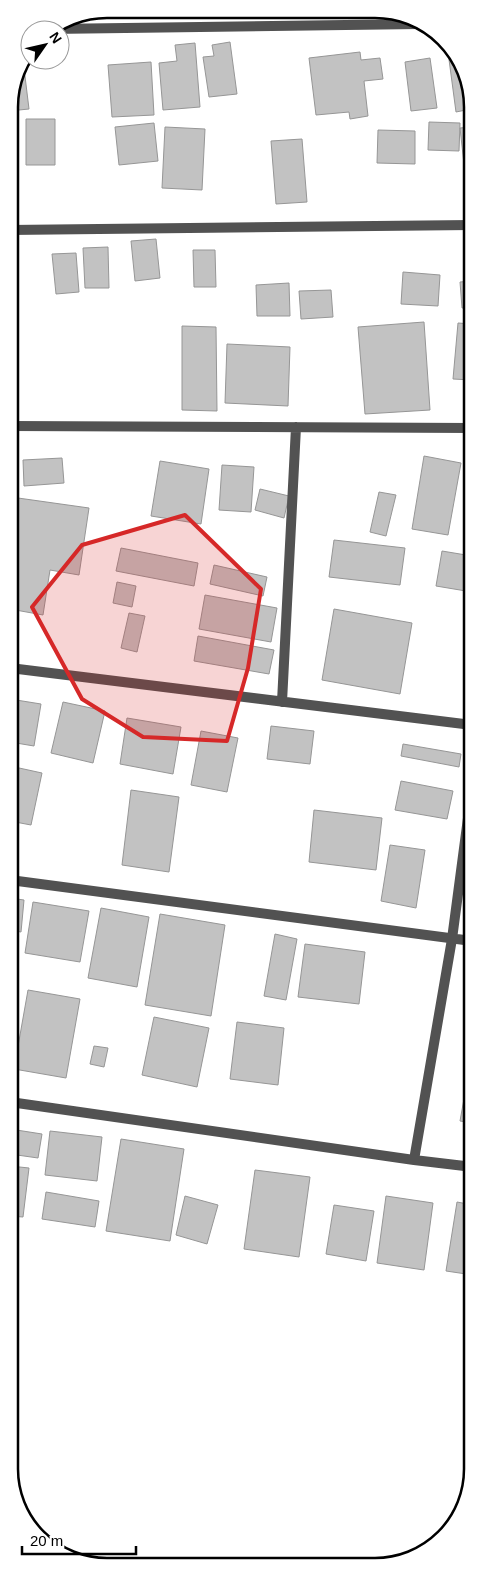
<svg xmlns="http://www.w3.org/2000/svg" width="482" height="1576" font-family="Arial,sans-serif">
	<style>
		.building { fill: #c2c2c2; stroke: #969696 }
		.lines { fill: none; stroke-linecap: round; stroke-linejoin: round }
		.street { stroke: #525252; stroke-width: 10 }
		.marked { fill: #d62828; fill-opacity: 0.2; stroke: #d62828; stroke-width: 4; stroke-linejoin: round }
		.rim { fill: none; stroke: #000; stroke-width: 2.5 }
	</style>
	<rect width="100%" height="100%" fill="#fff"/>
	<!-- building -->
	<path class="building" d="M 230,42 L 237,94 L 209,97 L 203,57 L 214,56 L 212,45 Z
		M 195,43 L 200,107 L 163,110 L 159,63 L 177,61 L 175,45 Z
		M 452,51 L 471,88 L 471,109 L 456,112 L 448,52 Z
		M 360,52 L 361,60 L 380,58 L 383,79 L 364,81 L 368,116 L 350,119 L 349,112 L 316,115 L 309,58 Z
		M 430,58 L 437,108 L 411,111 L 405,62 Z
		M 23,60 L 29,109 L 9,111 L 9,101 L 16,69 Z
		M 151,62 L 154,115 L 112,117 L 108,65 Z
		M 26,119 L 55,119 L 55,165 L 26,165 Z
		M 429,122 L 460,123 L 459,151 L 428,150 Z
		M 154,123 L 158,161 L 119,165 L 115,127 Z
		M 165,127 L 205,129 L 202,190 L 162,188 Z
		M 471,127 L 472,172 L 465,173 L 460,128 Z
		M 378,130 L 415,131 L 415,164 L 377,163 Z
		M 302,139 L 307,202 L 276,204 L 271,141 Z
		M 156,239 L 160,278 L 135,281 L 131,241 Z
		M 108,247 L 109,288 L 85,288 L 83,248 Z
		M 193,250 L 215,250 L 216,287 L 194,287 Z
		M 76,253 L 79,292 L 56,294 L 52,254 Z
		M 403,272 L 440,275 L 438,306 L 401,304 Z
		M 472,281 L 472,308 L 462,308 L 460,282 Z
		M 289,283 L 290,316 L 257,316 L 256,285 Z
		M 331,290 L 333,317 L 301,319 L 299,291 Z
		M 424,322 L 430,410 L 365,414 L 358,327 Z
		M 458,323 L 472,324 L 472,380 L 453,379 Z
		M 182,326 L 216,327 L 217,411 L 182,410 Z
		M 227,344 L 290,347 L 288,406 L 225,403 Z
		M 424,456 L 461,463 L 448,535 L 412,529 Z
		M 62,458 L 64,483 L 24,486 L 23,460 Z
		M 160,461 L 209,469 L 201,524 L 151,516 Z
		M 222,465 L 254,467 L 251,512 L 219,510 Z
		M 260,489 L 289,496 L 284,518 L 255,510 Z
		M 379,492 L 396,495 L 386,536 L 370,532 Z
		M 18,498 L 89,508 L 79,575 L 50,570 L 43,615 L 10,609 L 9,515 L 15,516 Z
		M 334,540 L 405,548 L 400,585 L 329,577 Z
		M 121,548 L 198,563 L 194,586 L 116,571 Z
		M 442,551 L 472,556 L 472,592 L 436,586 Z
		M 214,565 L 267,577 L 263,596 L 210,584 Z
		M 117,582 L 136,586 L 132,607 L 113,603 Z
		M 205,595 L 277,608 L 271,642 L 199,629 Z
		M 334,609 L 412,623 L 400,694 L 322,680 Z
		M 129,613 L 145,616 L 137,652 L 121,648 Z
		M 198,636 L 274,650 L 269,674 L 194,661 Z
		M 10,699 L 41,704 L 34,746 L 10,742 Z
		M 63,702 L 105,711 L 93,763 L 51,753 Z
		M 127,718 L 181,727 L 173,774 L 120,764 Z
		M 271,726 L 314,731 L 310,764 L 267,759 Z
		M 201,731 L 238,738 L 227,792 L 191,785 Z
		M 403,744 L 461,754 L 459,767 L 401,756 Z
		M 10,766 L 42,773 L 31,825 L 10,821 Z
		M 401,781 L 453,791 L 447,819 L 395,810 Z
		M 131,790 L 179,797 L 169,872 L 122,865 Z
		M 314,810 L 382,818 L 376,870 L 309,862 Z
		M 390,845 L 425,850 L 416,908 L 381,901 Z
		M 10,898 L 24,900 L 21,932 L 10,930 Z
		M 33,902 L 89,911 L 80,962 L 25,953 Z
		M 101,908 L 149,917 L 137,987 L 88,978 Z
		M 160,914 L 225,925 L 211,1016 L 145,1005 Z
		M 275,934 L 297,939 L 286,1000 L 264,996 Z
		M 305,944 L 365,952 L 359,1004 L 298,997 Z
		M 10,985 L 14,986 L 12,1014 L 10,1013 Z
		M 28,990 L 80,999 L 66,1078 L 14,1069 Z
		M 154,1017 L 209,1028 L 197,1087 L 142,1075 Z
		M 237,1022 L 284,1028 L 278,1085 L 230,1079 Z
		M 94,1046 L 108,1048 L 104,1067 L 90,1064 Z
		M 473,1049 L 473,1123 L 460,1121 Z
		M 10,1129 L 42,1134 L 38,1158 L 10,1154 Z
		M 50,1131 L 102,1137 L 97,1181 L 45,1175 Z
		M 121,1139 L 184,1149 L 170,1241 L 106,1231 Z
		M 10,1166 L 29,1168 L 23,1217 L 10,1216 Z
		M 255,1170 L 310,1177 L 299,1257 L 244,1249 Z
		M 46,1192 L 99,1201 L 95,1227 L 42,1219 Z
		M 185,1196 L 218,1205 L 207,1244 L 176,1235 Z
		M 386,1196 L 433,1203 L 424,1270 L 377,1263 Z
		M 457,1202 L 473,1205 L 473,1275 L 446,1271 Z
		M 334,1205 L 374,1211 L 366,1261 L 326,1254 Z"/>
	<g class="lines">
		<!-- street -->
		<path class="street" d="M 50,29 L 419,24
			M 9,230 L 472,225
			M 9,426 L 472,428
			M 10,668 L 472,725
			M 282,702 L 296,427
			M 10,880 L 472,941
			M 10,1102 L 414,1160 L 473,1167
			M 414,1160 L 452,939 L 472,788"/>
	</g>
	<!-- marked area -->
	<path class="marked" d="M 185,515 L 261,589 L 248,668 L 227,741 L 143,737 L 82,699 L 32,607 L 82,545 Z"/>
	<!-- crop -->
	<path d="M0 0H482V1576H0ZM107 18H375A89 89 0 0 1 464 107V1469A89 89 0 0 1 375 1558H107A89 89 0 0 1 18 1469V107A89 89 0 0 1 107 18Z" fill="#fff" fill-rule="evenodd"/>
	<path class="rim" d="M107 18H375A89 89 0 0 1 464 107V1469A89 89 0 0 1 375 1558H107A89 89 0 0 1 18 1469V107A89 89 0 0 1 107 18Z"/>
	<!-- north arrow -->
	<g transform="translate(45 45) rotate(56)"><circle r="24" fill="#ffffff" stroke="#999999"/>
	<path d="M0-4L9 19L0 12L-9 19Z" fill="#000000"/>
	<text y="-8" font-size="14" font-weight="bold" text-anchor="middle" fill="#000000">N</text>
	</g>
	<!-- scale -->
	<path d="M22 1546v8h114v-8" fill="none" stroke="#000000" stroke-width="2.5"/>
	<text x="30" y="1546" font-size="15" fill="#000000" stroke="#ffffff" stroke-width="4" paint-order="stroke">20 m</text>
</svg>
